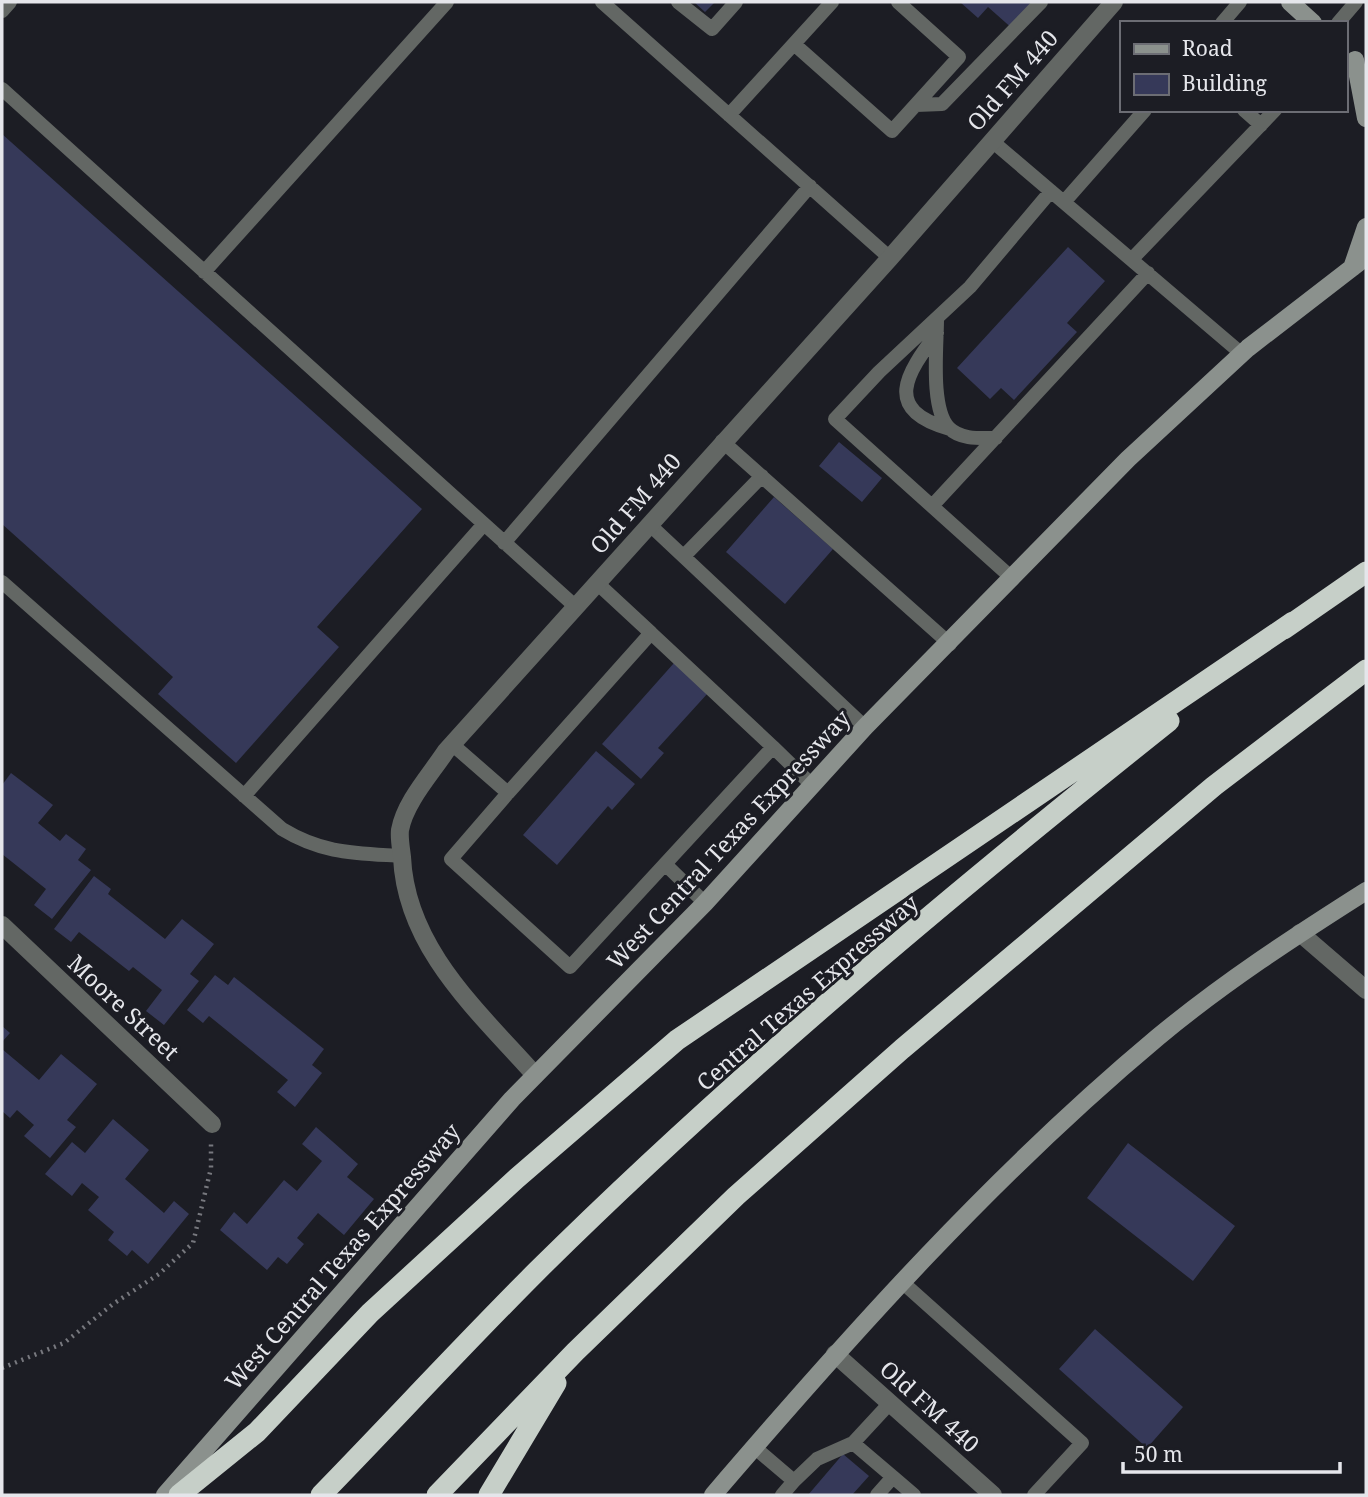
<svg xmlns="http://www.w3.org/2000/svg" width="1368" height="1497" font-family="'Noto Serif',serif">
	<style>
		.building { fill: #363959 }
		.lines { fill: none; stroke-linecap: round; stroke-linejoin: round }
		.path { stroke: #77787e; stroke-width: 4.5; stroke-dasharray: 2 5; stroke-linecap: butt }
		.service { stroke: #636764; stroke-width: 14 }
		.minor { stroke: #636764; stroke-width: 18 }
		.tertiary { stroke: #636764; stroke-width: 18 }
		.secondary { stroke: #8b918d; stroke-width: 18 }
		.motorway { stroke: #c6cfc8; stroke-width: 21 }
		.labels { text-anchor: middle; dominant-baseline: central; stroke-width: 6; stroke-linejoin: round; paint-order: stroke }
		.street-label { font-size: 23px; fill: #e5e6eb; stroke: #1c1d24 }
	</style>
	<rect width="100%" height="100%" fill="#1c1d24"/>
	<!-- building -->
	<path class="building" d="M 694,2 L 715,2 L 705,12 Z
		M 960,2 L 1038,2 L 1014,30 L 988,7 L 978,18 Z
		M 2,134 L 422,509 L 317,627 L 339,647 L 236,763 L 158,694 L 173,677 L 2,524 Z
		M 1068,247 L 1105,281 L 1067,323 L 1077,332 L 1014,400 L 1001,388 L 990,399 L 957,368 Z
		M 839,442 L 882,478 L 862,502 L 819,466 Z
		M 774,497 L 833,549 L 785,604 L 726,552 Z
		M 674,663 L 708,693 L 658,748 L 664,753 L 641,779 L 602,744 Z
		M 596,751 L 635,784 L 612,810 L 608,806 L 557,865 L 523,835 Z
		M 11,773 L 53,805 L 38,823 L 60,841 L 66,834 L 86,849 L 78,860 L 91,870 L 52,919 L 34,905 L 46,889 L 2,854 L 2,785 Z
		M 94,876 L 111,889 L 108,894 L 165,939 L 182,919 L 214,944 L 190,974 L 199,981 L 164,1025 L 146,1011 L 162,990 L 133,967 L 129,971 L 79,932 L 71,942 L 54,929 Z
		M 215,975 L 228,985 L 234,977 L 324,1049 L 312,1065 L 322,1073 L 295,1107 L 277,1092 L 288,1080 L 209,1016 L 203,1023 L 187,1010 Z
		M 2,1026 L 10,1033 L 2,1042 Z
		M 2,1049 L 39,1080 L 61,1054 L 97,1084 L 67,1120 L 76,1127 L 50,1158 L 24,1136 L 34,1125 L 17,1110 L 10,1118 L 2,1111 Z
		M 113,1119 L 149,1150 L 125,1179 L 164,1213 L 174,1201 L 189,1214 L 148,1264 L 132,1250 L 127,1256 L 108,1240 L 114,1232 L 88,1210 L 99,1197 L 82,1183 L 72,1196 L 45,1174 L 72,1142 L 85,1153 Z
		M 316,1127 L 358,1164 L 347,1177 L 374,1199 L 344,1235 L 318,1213 L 297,1238 L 304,1244 L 287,1264 L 278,1257 L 267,1270 L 220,1230 L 234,1212 L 247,1224 L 284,1180 L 297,1191 L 322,1161 L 302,1144 Z
		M 1128,1143 L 1235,1226 L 1193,1281 L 1087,1198 Z
		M 1095,1329 L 1183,1407 L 1147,1448 L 1059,1369 Z
		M 843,1454 L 869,1476 L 852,1495 L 808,1495 Z"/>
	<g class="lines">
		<!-- path -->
		<path class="path" d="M 2,1368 L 64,1343 L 113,1304 L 159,1274 L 193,1243 L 211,1168 L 211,1144"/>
		<!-- service -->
		<path class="service" d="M 602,2 L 890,258
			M 678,2 L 712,29 L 736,2
			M 2,11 L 10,2
			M 1222,23 L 1240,2
			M 1338,23 L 1356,2
			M 794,44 L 892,131 L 959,57 L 898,2
			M 2,89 L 576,607
			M 916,105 L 942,104 L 1041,2
			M 1244,110 L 1261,125
			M 729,115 L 832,2
			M 992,141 L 1242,354
			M 1064,202 L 1145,110
			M 1132,259 L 1275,110
			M 204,272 L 447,2
			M 937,320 C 937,346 930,409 949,428 C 961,440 981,438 996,438
			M 937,333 C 907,373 881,410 950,429
			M 722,441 L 950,644
			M 932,506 L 1148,273
			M 650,525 L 865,727
			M 504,543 L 810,186
			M 684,556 L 762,476
			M 1013,579 L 835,419 L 879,372 L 970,287 L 1051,191
			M 2,582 L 282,829 C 323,854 355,853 402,856
			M 651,633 L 773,747
			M 453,745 L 508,793 L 651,633 L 597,583
			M 508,793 L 451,859 L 570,967 L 665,864
			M 244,796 L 484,524
			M 705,903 L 665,864 L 773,747 L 812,785
			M 901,1281 L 1082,1443 L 1034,1495
			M 754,1447 L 794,1481 L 782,1495
			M 893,1477 L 914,1495
			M 794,1481 L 817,1459 L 853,1443
			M 877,1495 L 893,1477 L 853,1443 L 890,1403"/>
		<!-- minor -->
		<path class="minor" d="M 2,925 L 212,1124
			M 1300,933 L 1366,990
			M 535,1075 C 478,1011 406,948 402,857 C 401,848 399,838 400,830 C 405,802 431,774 446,751 L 890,258 L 1114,2"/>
		<!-- tertiary -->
		<path class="tertiary" d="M 835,1354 L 993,1495"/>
		<!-- secondary -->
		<path class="secondary" d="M 1290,2 L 1313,23
			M 1355,60 L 1366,118
			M 1352,268 L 1366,227
			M 165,1495 L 512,1099 L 705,903 L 865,727 L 1128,459 L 1248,348 L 1366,257
			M 713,1495 C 852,1333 994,1174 1158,1037 C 1223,983 1295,936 1366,891"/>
		<!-- motorway -->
		<path class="motorway" d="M 1284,629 L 1366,572
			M 179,1495 L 257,1432 L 370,1313 L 517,1178 L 677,1040 L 1293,622
			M 321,1495 C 393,1421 464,1344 537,1271 C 734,1076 952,894 1169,721
			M 437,1495 L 575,1352 L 736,1196 L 902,1049 L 1214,786 L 1366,670
			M 489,1495 L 556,1383"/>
	</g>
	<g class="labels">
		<!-- street labels -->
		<g class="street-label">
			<text transform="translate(1012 80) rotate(-49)">Old FM 440</text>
			<text transform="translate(635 503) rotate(-49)">Old FM 440</text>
			<text transform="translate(728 839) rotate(-47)">West Central Texas Expressway</text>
			<text transform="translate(807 992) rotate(-41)">Central Texas Expressway</text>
			<text transform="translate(124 1007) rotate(43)">Moore Street</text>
			<text transform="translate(342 1256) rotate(-49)">West Central Texas Expressway</text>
			<text transform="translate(930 1406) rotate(42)">Old FM 440</text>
		</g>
	</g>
	<!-- border -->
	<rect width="1368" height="1497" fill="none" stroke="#e5e6eb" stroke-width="7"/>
	<!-- legend -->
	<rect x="1120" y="21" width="228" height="91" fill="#1c1d24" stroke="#6c6d74" stroke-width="2"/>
	<rect x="1134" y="44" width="35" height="10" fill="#8b918d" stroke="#6c6d74" stroke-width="2"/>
	<text x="1182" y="56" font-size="21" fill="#e5e6eb">Road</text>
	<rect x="1134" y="74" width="35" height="21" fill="#363959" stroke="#6c6d74" stroke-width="2"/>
	<text x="1182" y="91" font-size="21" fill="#e5e6eb">Building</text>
	<!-- scale -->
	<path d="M1123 1462v10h217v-10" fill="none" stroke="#e5e6eb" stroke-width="3.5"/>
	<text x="1134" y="1462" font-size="21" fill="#e5e6eb" stroke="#1c1d24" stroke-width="5" paint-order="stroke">50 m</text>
</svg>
